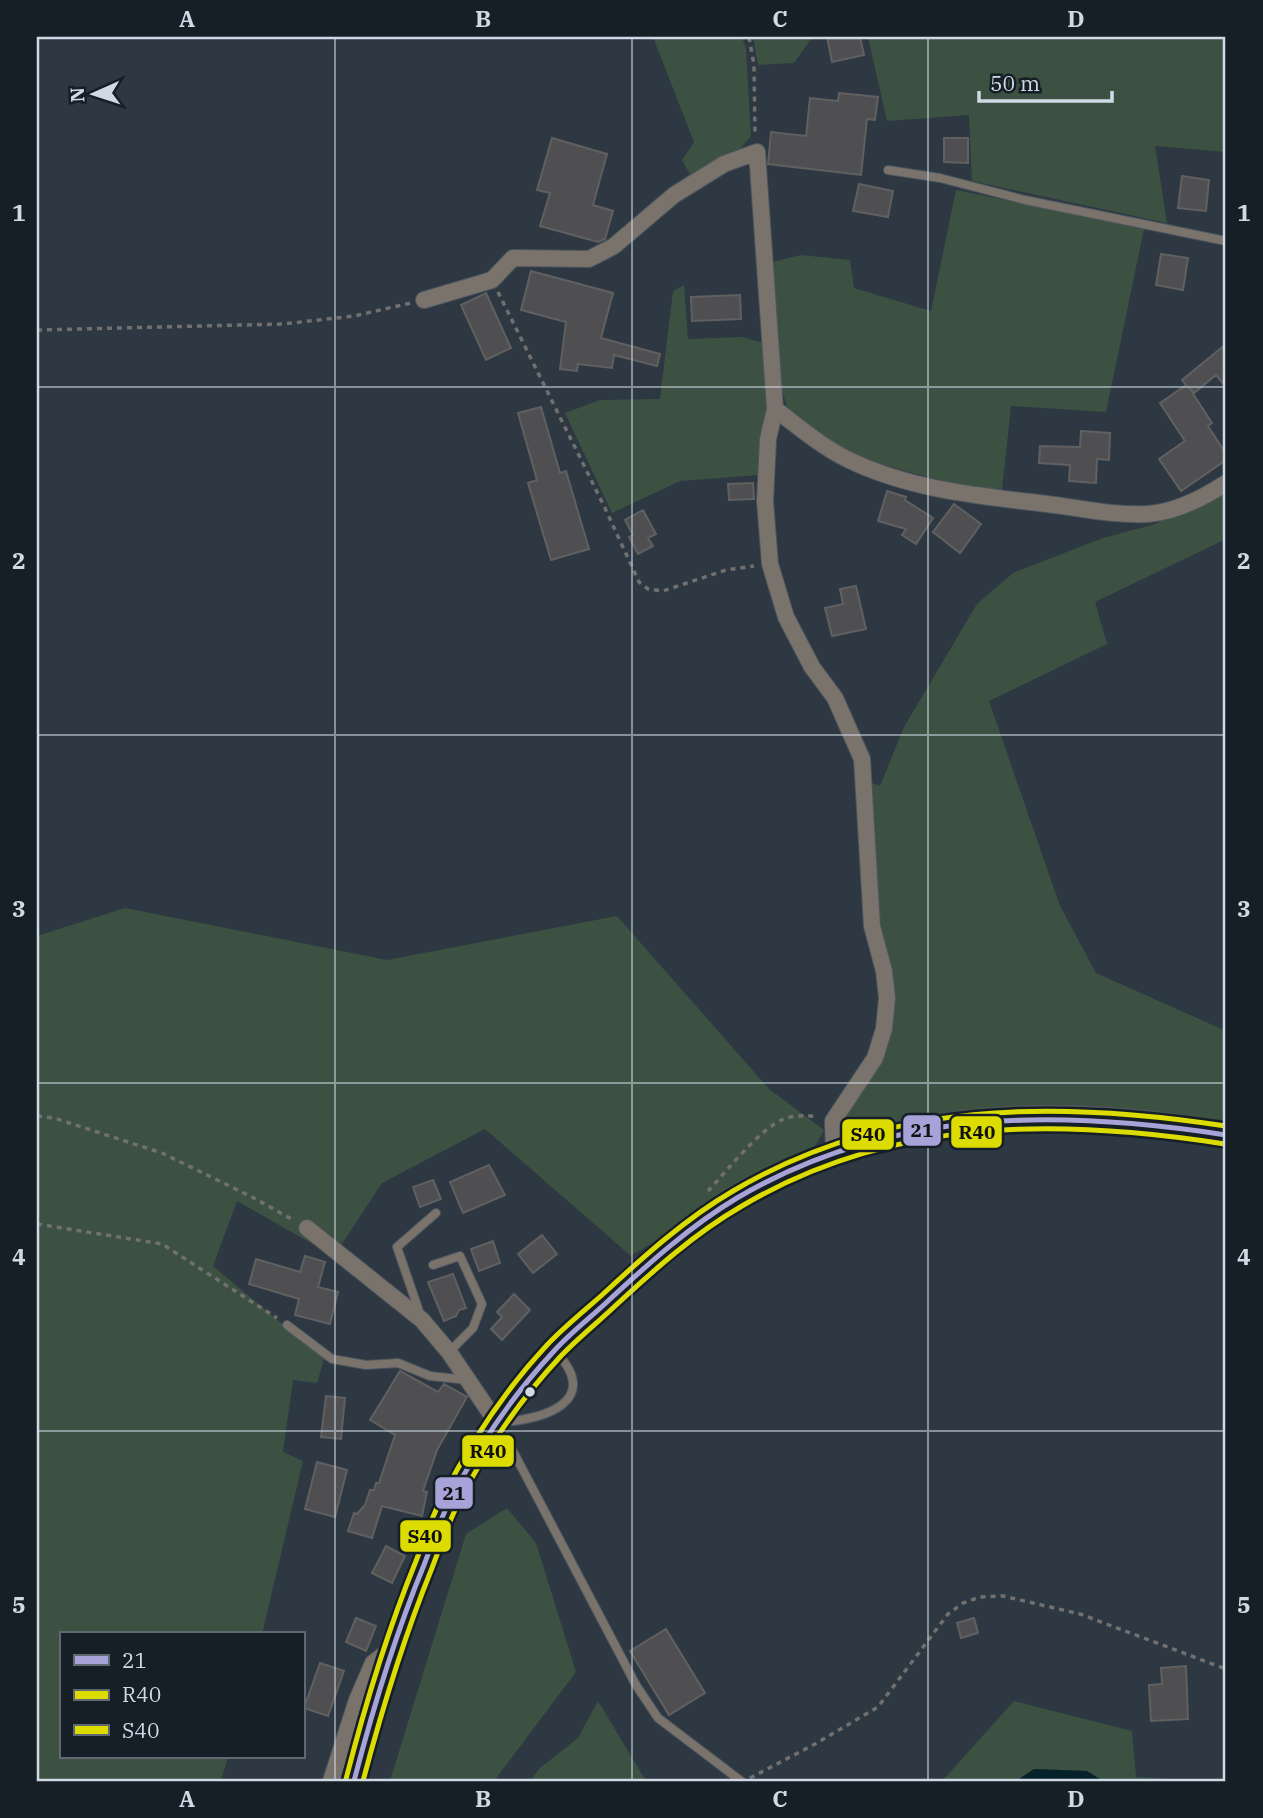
<svg xmlns="http://www.w3.org/2000/svg" width="1263" height="1818" font-family="'IBM Plex Serif',serif">
	<style>
		.green { fill: #3c5142 }
		.water { fill: #05222a }
		.building { fill: #4f4f52; stroke: #606061; stroke-width: 2 }
		.lines { fill: none; stroke-linecap: round; stroke-linejoin: round }
		.service-casing { stroke: #4c555e; stroke-width: 10 }
		.minor-casing { stroke: #4c555e; stroke-width: 18 }
		.primary-casing { stroke: #4c555e; stroke-width: 27 }
		.path { stroke: #72706f; stroke-width: 3.5; stroke-dasharray: 5 5; stroke-linecap: butt }
		.service { stroke: #79736c; stroke-width: 8 }
		.minor { stroke: #79736c; stroke-width: 16 }
		.primary { stroke: #787470; stroke-width: 24 }
		.bus-1-casing { stroke: #161e26; stroke-width: 10 }
		.bus-2-casing { stroke: #161e26; stroke-width: 10 }
		.bus-3-casing { stroke: #161e26; stroke-width: 10 }
		.bus-1 { stroke: #a7a2d7; stroke-width: 5 }
		.bus-2 { stroke: #dcdc00; stroke-width: 5 }
		.bus-3 { stroke: #dcdc00; stroke-width: 5 }
		.grid { fill: none; stroke: #cfdae6; stroke-width: 2; stroke-opacity: 0.55 }
		.bus-dot { fill: #cfdae6; stroke: #161e26; stroke-width: 2.5 }
		.line-badge { stroke: #161e26; stroke-width: 2.5 }
		.pale-badge-label { font-size: 19px; text-anchor: middle; font-weight: bold; fill: #111 }
		.neatline { fill: none; stroke: #cfdae6; stroke-width: 2.5 }
		.grid-label { font-size: 23px; text-anchor: middle; font-weight: bold; fill: #cfdae6 }
	</style>
	<rect width="100%" height="100%" fill="#2d3842"/>
	<!-- green -->
	<path class="green" d="M 653,37 L 742,37 L 746,49 L 751,136 L 740,149 L 691,176 L 682,160 L 694,142 Z
		M 753,37 L 819,37 L 811,39 L 794,63 L 758,65 Z
		M 868,37 L 1226,37 L 1226,152 L 1155,146 L 1167,223 L 972,181 L 969,115 L 887,121 Z
		M 956,190 L 1144,229 L 1106,412 L 1011,406 L 1002,490 L 989,494 L 854,457 L 800,424 L 787,406 L 781,388 L 769,263 L 801,255 L 850,260 L 854,288 L 931,311 Z
		M 684,285 L 688,339 L 743,337 L 767,344 L 767,397 L 758,475 L 680,481 L 612,513 L 565,413 L 600,400 L 660,399 L 673,291 Z
		M 1226,488 L 1226,539 L 1095,602 L 1107,644 L 989,701 L 1060,906 L 1096,973 L 1226,1031 L 1226,1135 L 1106,1120 L 847,1139 L 841,1128 L 884,1029 L 893,1025 L 893,1007 L 877,918 L 869,782 L 880,786 L 904,727 L 977,604 L 1013,573 L 1103,538 L 1152,525 L 1200,505 Z
		M 125,908 L 387,960 L 617,916 L 769,1089 L 824,1130 L 814,1148 L 746,1181 L 690,1220 L 631,1256 L 485,1129 L 382,1183 L 334,1256 L 237,1201 L 213,1266 L 324,1359 L 317,1383 L 293,1380 L 283,1452 L 303,1461 L 262,1634 L 61,1634 L 61,1757 L 228,1757 L 221,1781 L 37,1781 L 37,936 Z
		M 507,1508 L 536,1543 L 576,1672 L 494,1781 L 390,1781 L 466,1534 Z
		M 598,1701 L 646,1781 L 530,1781 L 540,1768 L 578,1738 Z
		M 1014,1701 L 1132,1731 L 1136,1777 L 1197,1781 L 1103,1781 L 1087,1771 L 1034,1769 L 1016,1781 L 942,1781 Z"/>
	<!-- water -->
	<path class="water" d="M 1034,1769 L 1087,1771 L 1103,1781 L 1016,1781 Z"/>
	<!-- building -->
	<path class="building" d="M 827,37 L 860,37 L 864,55 L 832,62 Z
		M 839,93 L 878,97 L 875,120 L 867,119 L 861,175 L 768,164 L 771,132 L 806,136 L 810,98 L 838,101 Z
		M 552,138 L 607,154 L 593,205 L 613,211 L 605,239 L 598,242 L 540,226 L 550,193 L 537,190 Z
		M 944,138 L 968,138 L 968,163 L 944,162 Z
		M 1182,176 L 1209,180 L 1206,211 L 1178,208 Z
		M 859,184 L 893,191 L 888,217 L 853,211 Z
		M 1161,254 L 1188,258 L 1183,290 L 1156,285 Z
		M 531,271 L 613,293 L 601,338 L 660,354 L 657,366 L 614,355 L 612,368 L 578,364 L 577,371 L 560,369 L 566,322 L 521,310 Z
		M 486,293 L 511,348 L 486,360 L 461,305 Z
		M 740,295 L 741,319 L 692,321 L 691,297 Z
		M 1226,344 L 1226,387 L 1216,375 L 1194,393 L 1188,386 L 1212,423 L 1208,426 L 1226,454 L 1226,460 L 1181,491 L 1159,459 L 1185,441 L 1160,403 L 1186,385 L 1182,380 Z
		M 541,407 L 560,473 L 566,471 L 589,549 L 551,560 L 528,483 L 537,480 L 518,413 Z
		M 1081,431 L 1110,433 L 1109,460 L 1097,459 L 1096,483 L 1069,481 L 1070,465 L 1039,463 L 1040,446 L 1080,447 Z
		M 753,483 L 754,499 L 729,500 L 728,484 Z
		M 887,491 L 906,497 L 905,500 L 933,518 L 916,544 L 902,535 L 906,529 L 878,521 Z
		M 954,504 L 981,524 L 960,553 L 933,532 Z
		M 643,510 L 656,534 L 648,538 L 653,546 L 638,554 L 629,537 L 633,535 L 625,520 Z
		M 856,586 L 866,629 L 832,636 L 825,608 L 843,604 L 840,589 Z
		M 489,1165 L 505,1195 L 463,1213 L 450,1182 Z
		M 433,1180 L 441,1199 L 420,1207 L 413,1187 Z
		M 542,1235 L 557,1254 L 533,1273 L 518,1254 Z
		M 493,1241 L 500,1263 L 479,1271 L 471,1249 Z
		M 305,1256 L 325,1262 L 318,1287 L 338,1292 L 330,1324 L 295,1315 L 299,1299 L 249,1284 L 256,1259 L 300,1272 Z
		M 453,1274 L 466,1308 L 459,1310 L 456,1316 L 444,1321 L 428,1282 Z
		M 514,1294 L 530,1310 L 502,1340 L 491,1329 L 502,1317 L 497,1312 Z
		M 400,1371 L 438,1392 L 444,1384 L 467,1397 L 437,1450 L 423,1491 L 427,1492 L 422,1516 L 382,1506 L 372,1538 L 348,1531 L 354,1513 L 357,1514 L 365,1505 L 370,1490 L 374,1490 L 376,1483 L 379,1483 L 395,1435 L 370,1420 Z
		M 326,1396 L 345,1398 L 341,1439 L 321,1437 Z
		M 317,1462 L 347,1470 L 335,1517 L 305,1509 Z
		M 386,1546 L 405,1556 L 392,1583 L 372,1573 Z
		M 356,1618 L 376,1626 L 366,1651 L 346,1642 Z
		M 974,1618 L 978,1633 L 961,1638 L 957,1623 Z
		M 666,1629 L 705,1693 L 669,1715 L 630,1651 Z
		M 320,1663 L 344,1671 L 328,1716 L 304,1708 Z
		M 1186,1666 L 1188,1719 L 1151,1721 L 1149,1685 L 1162,1684 L 1161,1668 Z"/>
	<g class="lines">
		<defs>
			<path id="service" d="M 888,170 L 940,178 L 1025,200 L 1226,241
				M 433,1265 L 460,1256 L 482,1304 L 473,1328 L 449,1352
				M 420,1314 L 397,1247 L 436,1213
				M 287,1325 L 332,1359 L 366,1365 L 398,1363 L 430,1376 L 468,1380
				M 503,1422 C 545,1419 602,1401 556,1352
				M 505,1436 L 636,1685 L 658,1718 L 741,1781"/>
			<path id="minor" d="M 424,300 L 492,280 L 513,258 L 589,259 L 614,246 L 674,195 L 724,164 L 757,152 L 775,409 L 768,439 L 765,501 L 770,564 L 786,617 L 812,667 L 835,698 L 862,759 L 872,926 L 884,971 L 887,998 L 884,1029 L 875,1058 L 833,1121 L 834,1154
				M 775,409 C 799,427 822,447 849,460 C 911,490 980,496 1047,504 C 1080,508 1114,516 1148,514 C 1176,512 1203,498 1226,483
				M 307,1228 L 422,1320 L 449,1352 L 497,1423
				M 331,1781 L 357,1700 L 373,1663 L 391,1649"/>
			<path id="primary" d="M 354,1781 C 373,1706 396,1631 426,1559 C 434,1539 441,1517 452,1497 C 479,1445 514,1394 554,1351 C 570,1334 590,1318 608,1301 C 649,1262 704,1215 753,1189 C 904,1109 1062,1106 1226,1135"/>
		</defs>
		<!-- service casing -->
		<use href="#service" class="service-casing"/>
		<!-- minor casing -->
		<use href="#minor" class="minor-casing"/>
		<!-- primary casing -->
		<use href="#primary" class="primary-casing"/>
		<!-- path -->
		<path class="path" d="M 749,37 L 754,65 L 755,136
			M 498,292 L 604,506 L 639,582 L 648,589 L 663,591 L 726,570 L 754,566
			M 37,330 L 283,324 L 354,316 L 411,303
			M 37,1116 L 54,1118 L 162,1153 L 254,1198 L 293,1220
			M 708,1191 C 727,1171 760,1128 784,1119 C 794,1115 807,1115 817,1117
			M 37,1224 L 162,1244 L 277,1318
			M 750,1778 L 815,1744 L 878,1707 L 948,1614 L 963,1603 L 980,1597 L 1003,1596 L 1080,1614 L 1226,1669"/>
		<!-- service -->
		<use href="#service" class="service"/>
		<!-- minor -->
		<use href="#minor" class="minor"/>
		<!-- primary -->
		<use href="#primary" class="primary"/>
		<defs>
			<path id="bus-1" d="M 354,1781 C 373,1708 395,1635 424,1565 C 432,1544 439,1523 449,1502 C 477,1448 512,1396 554,1351 C 570,1333 590,1318 608,1301 C 648,1264 690,1226 737,1198 C 890,1108 1057,1109 1226,1135"/>
			<path id="bus-2" d="M 363,1781 C 382,1709 404,1637 432,1568 C 440,1547 447,1526 457,1506 C 484,1452 519,1401 560,1357 C 577,1339 596,1324 614,1307 C 654,1270 695,1233 742,1206 C 892,1117 1058,1118 1225,1144"/>
			<path id="bus-3" d="M 346,1779 C 365,1705 387,1632 416,1561 C 424,1540 431,1518 442,1498 C 470,1443 505,1390 547,1345 C 564,1327 584,1311 602,1295 C 643,1257 685,1219 733,1191 C 887,1100 1055,1100 1226,1126"/>
		</defs>
		<!-- bus-1 casing -->
		<use href="#bus-1" class="bus-1-casing"/>
		<!-- bus-2 casing -->
		<use href="#bus-2" class="bus-2-casing"/>
		<!-- bus-3 casing -->
		<use href="#bus-3" class="bus-3-casing"/>
		<!-- bus-1 -->
		<use href="#bus-1" class="bus-1"/>
		<!-- bus-2 -->
		<use href="#bus-2" class="bus-2"/>
		<!-- bus-3 -->
		<use href="#bus-3" class="bus-3"/>
	</g>
	<!-- grid -->
	<path class="grid" d="M 335,37 L 335,1781M 632,37 L 632,1781M 928,37 L 928,1781M 37,387 L 1226,387M 37,735 L 1226,735M 37,1083 L 1226,1083M 37,1431 L 1226,1431"/>
	<!-- markers -->
	<circle class="bus-dot" cx="530" cy="1392" r="6"/>
	<g class="line-badge">
		<rect x="902" y="1114" width="40" height="33" rx="7" fill="#a7a2d7"/>
		<rect x="950" y="1115" width="53" height="34" rx="7" fill="#dcdc00"/>
		<rect x="841" y="1118" width="54" height="33" rx="7" fill="#dcdc00"/>
		<rect x="461" y="1434" width="54" height="34" rx="7" fill="#dcdc00"/>
		<rect x="434" y="1476" width="40" height="34" rx="7" fill="#a7a2d7"/>
		<rect x="399" y="1519" width="53" height="34" rx="7" fill="#dcdc00"/>
	</g>
	<g class="pale-badge-label">
		<text x="922" y="1137">21</text>
		<text x="977" y="1139">R40</text>
		<text x="868" y="1141">S40</text>
		<text x="488" y="1458">R40</text>
		<text x="454" y="1500">21</text>
		<text x="425" y="1543">S40</text>
	</g>
	<!-- border -->
	<rect width="1263" height="1818" fill="none" stroke="#161e26" stroke-width="77"/>
	<!-- legend -->
	<rect x="60" y="1632" width="245" height="126" fill="#161e26" stroke="#606973" stroke-width="2"/>
	<rect x="74" y="1655" width="35" height="10" fill="#a7a2d7" stroke="#606973" stroke-width="2"/>
	<text x="122" y="1668" font-size="21" fill="#cfdae6">21</text>
	<rect x="74" y="1690" width="35" height="10" fill="#dcdc00" stroke="#606973" stroke-width="2"/>
	<text x="122" y="1702" font-size="21" fill="#cfdae6">R40</text>
	<rect x="74" y="1725" width="35" height="10" fill="#dcdc00" stroke="#606973" stroke-width="2"/>
	<text x="122" y="1738" font-size="21" fill="#cfdae6">S40</text>
	<!-- north arrow -->
	<g transform="translate(94 94) rotate(267)" stroke="#161e26" stroke-width="5" paint-order="stroke">
	<path d="M0-5L12 26L0 18L-12 26Z" fill="#cfdae6"/>
	<text y="-10" font-size="19" font-weight="bold" text-anchor="middle" fill="#cfdae6">N</text>
	</g>
	<!-- scale -->
	<path d="M979 91v10h133v-10" fill="none" stroke="#cfdae6" stroke-width="3.5"/>
	<text x="990" y="91" font-size="21" fill="#cfdae6" stroke="#161e26" stroke-width="5" paint-order="stroke">50 m</text>
	<rect x="38" y="38" width="1186" height="1742" class="neatline"/>
	<g class="grid-label">
		<text x="187" y="27">A</text>
		<text x="483" y="27">B</text>
		<text x="780" y="27">C</text>
		<text x="1076" y="27">D</text>
		<text x="19" y="221">1</text>
		<text x="1244" y="221">1</text>
		<text x="19" y="569">2</text>
		<text x="1244" y="569">2</text>
		<text x="19" y="917">3</text>
		<text x="1244" y="917">3</text>
		<text x="19" y="1265">4</text>
		<text x="1244" y="1265">4</text>
		<text x="19" y="1613">5</text>
		<text x="1244" y="1613">5</text>
		<text x="187" y="1807">A</text>
		<text x="483" y="1807">B</text>
		<text x="780" y="1807">C</text>
		<text x="1076" y="1807">D</text>
	</g>
</svg>
